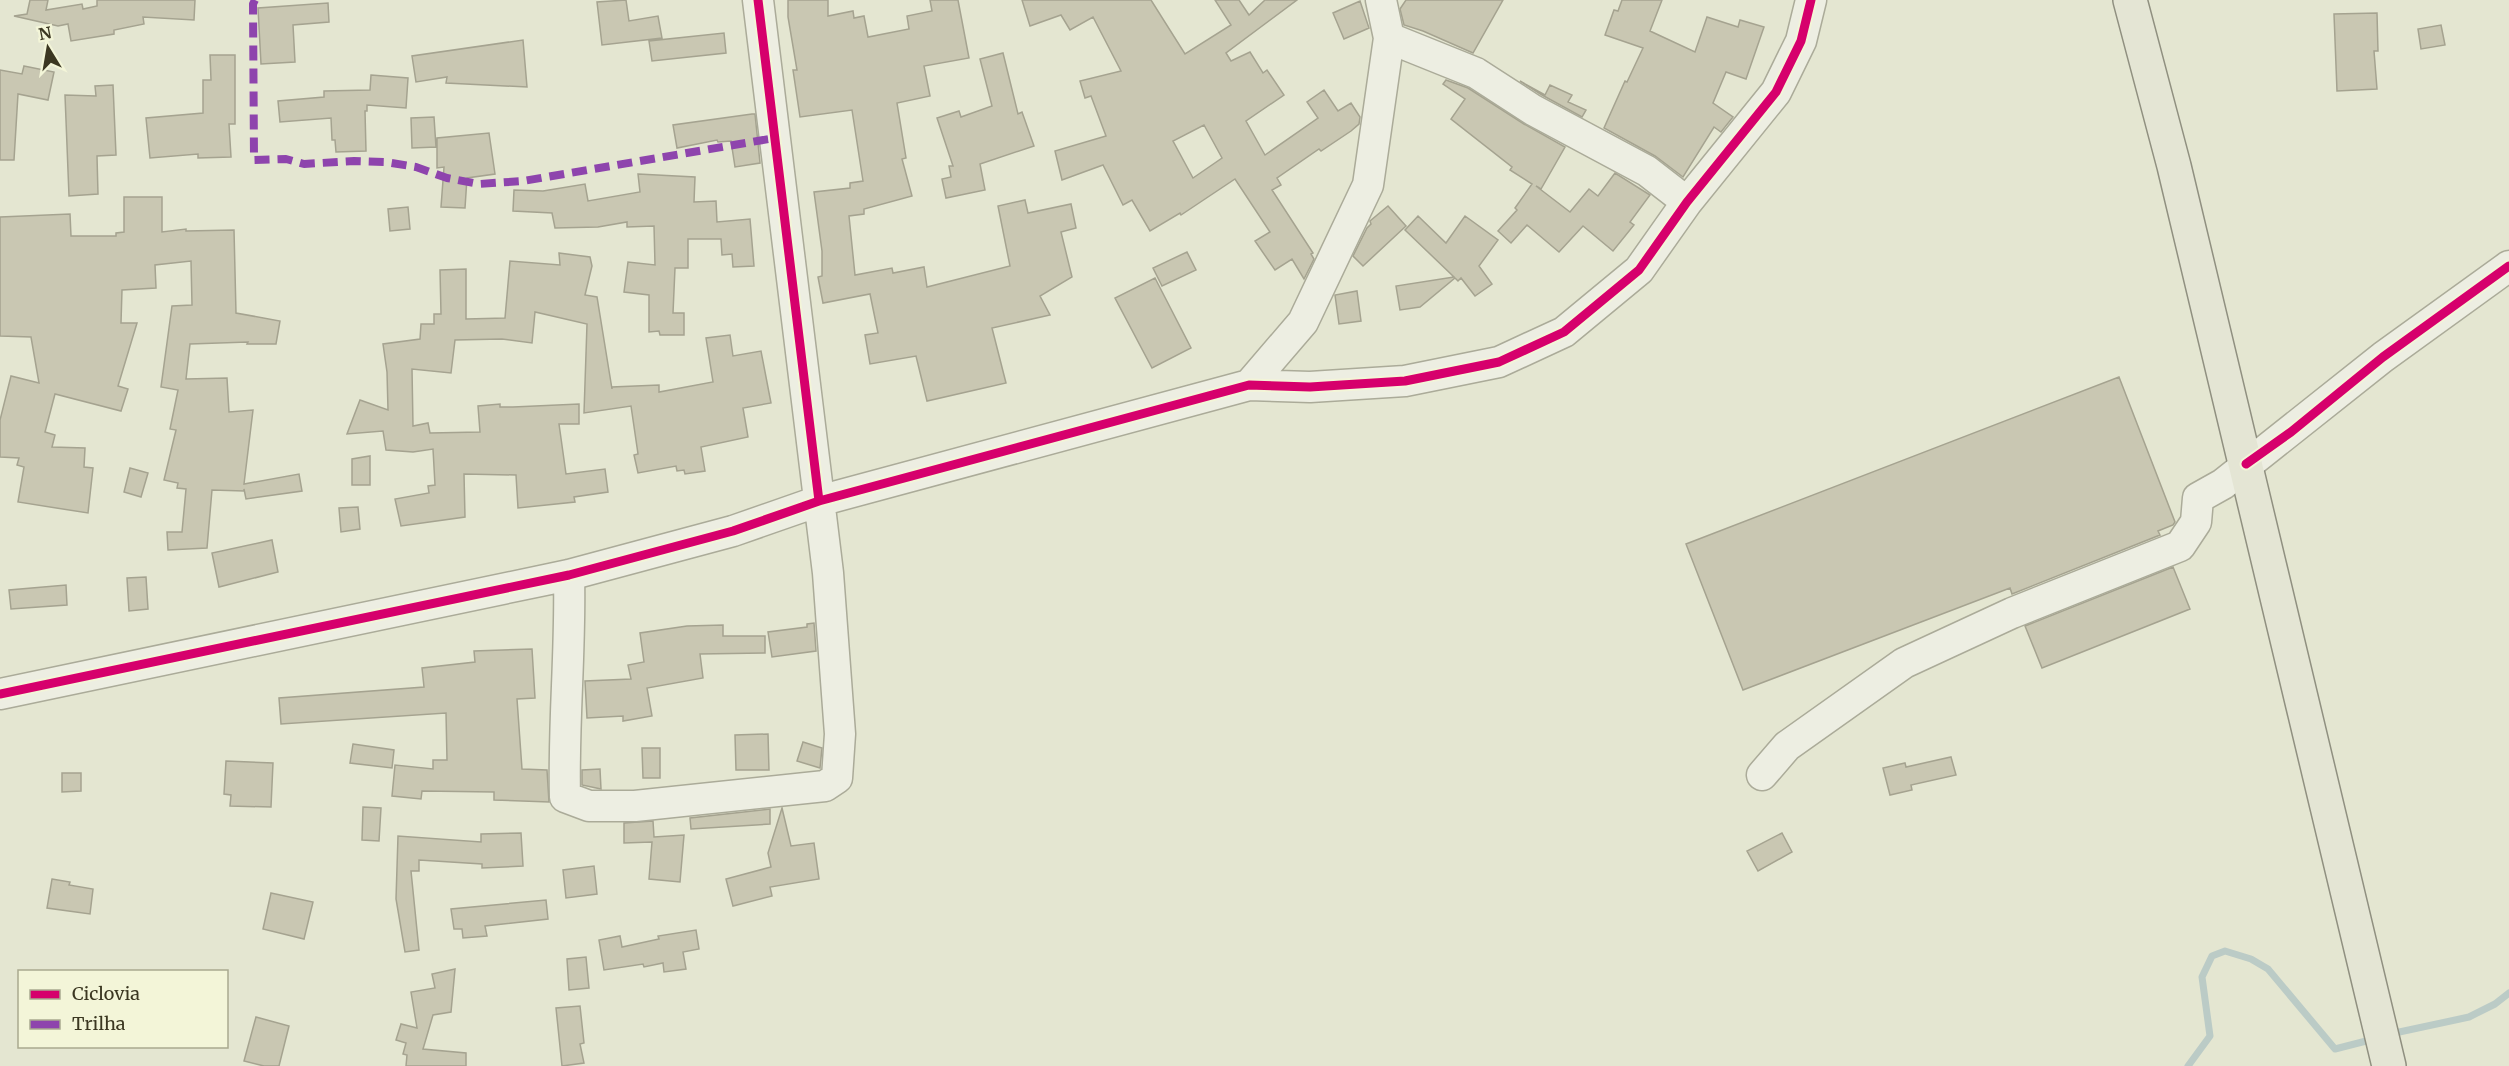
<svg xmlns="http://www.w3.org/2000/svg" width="2509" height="1066" font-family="Merriweather,serif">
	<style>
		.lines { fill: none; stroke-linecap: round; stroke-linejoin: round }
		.stream { stroke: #bbcbc6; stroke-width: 7 }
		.building { fill: #c9c7b2; stroke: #a5a390; stroke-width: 1.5; fill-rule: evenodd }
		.minor-casing { stroke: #abab99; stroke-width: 33 }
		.major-casing { stroke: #909080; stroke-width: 36 }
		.minor { stroke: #edeee2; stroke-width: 30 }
		.major { stroke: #e4e5d4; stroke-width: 33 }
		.quiet { stroke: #8e44ad; stroke-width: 8; stroke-dasharray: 15 8; stroke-linecap: butt }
		.cycleway-casing { stroke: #f3f5d8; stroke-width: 13 }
		.cycleway { stroke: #d6006c; stroke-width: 9 }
	</style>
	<rect width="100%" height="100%" fill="#e4e6d1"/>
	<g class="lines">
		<!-- stream -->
		<path class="stream" d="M 2390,1034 L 2469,1017 L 2495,1004 L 2509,993
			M 2188,1066 L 2210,1036 L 2202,977 L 2212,956 L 2225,951 L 2251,959 L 2268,969 L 2335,1049 L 2374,1039"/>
	</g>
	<!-- building -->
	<path class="building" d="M 30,0 L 48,0 L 46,10 L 82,4 L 83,9 L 97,6 L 97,0 L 195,0 L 194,20 L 143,17 L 144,24 L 114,30 L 114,34 L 71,41 L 68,24 L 58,26 L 14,16 L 27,14 Z
		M 626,0 L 629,21 L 658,16 L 662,38 L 602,45 L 597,2 Z
		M 788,0 L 828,0 L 828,16 L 853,11 L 854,18 L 864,16 L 868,37 L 909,29 L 907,16 L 932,11 L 930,0 L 958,0 L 969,58 L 924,66 L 930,96 L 897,103 L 906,158 L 902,159 L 912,196 L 864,209 L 864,214 L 849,216 L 855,275 L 892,268 L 893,273 L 924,267 L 927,287 L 1010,266 L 998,206 L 1025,200 L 1028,213 L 1071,204 L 1076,228 L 1061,232 L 1072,277 L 1040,296 L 1050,315 L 992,328 L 1006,383 L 927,401 L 916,356 L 870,364 L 865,335 L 878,333 L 870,294 L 823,303 L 818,277 L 822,276 L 822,251 L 814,192 L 850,188 L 850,183 L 863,181 L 852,110 L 800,117 L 793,70 L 797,70 L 788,17 Z
		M 1022,0 L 1151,0 L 1185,54 L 1231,25 L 1215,0 L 1239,0 L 1249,15 L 1265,0 L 1297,0 L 1226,53 L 1231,61 L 1250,52 L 1263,73 L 1267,70 L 1284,95 L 1246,121 L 1265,155 L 1318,118 L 1307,102 L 1324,90 L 1338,111 L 1351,103 L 1360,117 L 1359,124 L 1351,131 L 1321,151 L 1319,149 L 1277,178 L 1281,185 L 1272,190 L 1313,253 L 1311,254 L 1314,259 L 1304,279 L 1292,259 L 1275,270 L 1255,241 L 1270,232 L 1235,179 L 1181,215 L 1180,213 L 1150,231 L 1132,200 L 1123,205 L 1103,165 L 1062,180 L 1055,151 L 1106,136 L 1091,96 L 1085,98 L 1080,81 L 1121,71 L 1093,17 L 1070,30 L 1061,15 L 1030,26 ZM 1204,125 L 1222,158 L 1193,178 L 1173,141 Z
		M 1406,0 L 1503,0 L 1473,53 L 1423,31 L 1404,25 L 1400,9 Z
		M 1622,0 L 1662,0 L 1650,31 L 1695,52 L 1707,17 L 1738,27 L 1740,20 L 1764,27 L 1746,79 L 1726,72 L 1713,103 L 1733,117 L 1721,132 L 1714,127 L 1683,177 L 1655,156 L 1604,128 L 1625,81 L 1627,82 L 1643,48 L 1605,35 L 1614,10 L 1618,11 Z
		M 1360,1 L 1369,28 L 1344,39 L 1333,13 Z
		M 328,3 L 329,22 L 293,25 L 295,62 L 261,64 L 258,8 Z
		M 2377,13 L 2378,51 L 2374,51 L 2377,89 L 2337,91 L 2334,14 Z
		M 2441,25 L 2445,45 L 2421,49 L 2418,29 Z
		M 724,33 L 726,53 L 652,61 L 649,41 Z
		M 523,40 L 527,87 L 446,83 L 447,77 L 416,82 L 412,56 Z
		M 1003,53 L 1018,114 L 1022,112 L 1034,146 L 980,164 L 985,190 L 946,198 L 942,179 L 951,177 L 949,166 L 953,166 L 937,118 L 959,111 L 961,117 L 992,106 L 980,59 Z
		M 210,55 L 235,55 L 235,124 L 229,124 L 231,157 L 198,158 L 198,154 L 150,158 L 146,118 L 203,113 L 203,80 L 211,80 Z
		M 24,66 L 54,72 L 48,100 L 18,94 L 14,160 L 0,160 L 0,70 L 22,74 Z
		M 371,75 L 408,78 L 406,108 L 367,105 L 367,111 L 365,111 L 366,151 L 336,152 L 335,140 L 332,140 L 331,118 L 280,122 L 278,101 L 324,97 L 324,91 L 370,90 Z
		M 1446,80 L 1468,88 L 1524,124 L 1565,147 L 1541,189 L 1536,186 L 1570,212 L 1589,189 L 1598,196 L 1615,173 L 1650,195 L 1630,222 L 1634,225 L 1613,251 L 1583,226 L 1559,252 L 1527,225 L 1511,243 L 1498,231 L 1517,210 L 1515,208 L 1532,184 L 1510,170 L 1512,167 L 1451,119 L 1465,99 L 1443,84 Z
		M 1520,81 L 1545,95 L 1550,85 L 1572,95 L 1568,102 L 1586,110 L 1582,117 L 1542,95 Z
		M 113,85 L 116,155 L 97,156 L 98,194 L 69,196 L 65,95 L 96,96 L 95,86 Z
		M 752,114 L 755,114 L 760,163 L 735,167 L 731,141 L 718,142 L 717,140 L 677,148 L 673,125 Z
		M 434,117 L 436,147 L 412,148 L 411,118 Z
		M 489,133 L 495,174 L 467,178 L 465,208 L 441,207 L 444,167 L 437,168 L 437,138 Z
		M 638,174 L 695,177 L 694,202 L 716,201 L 717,222 L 750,219 L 754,266 L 733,267 L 732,254 L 722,255 L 721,239 L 688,239 L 688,268 L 675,268 L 673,313 L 684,313 L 684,335 L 660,335 L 659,331 L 649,332 L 649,295 L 624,292 L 628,262 L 655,265 L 654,226 L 627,227 L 627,222 L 598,227 L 555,228 L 552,213 L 513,211 L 514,190 L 543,191 L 585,184 L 588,201 L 640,192 Z
		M 124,197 L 162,197 L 162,232 L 186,229 L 186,231 L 234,230 L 236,313 L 280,321 L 276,344 L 247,344 L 248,342 L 190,344 L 186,379 L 227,378 L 229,412 L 253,410 L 244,484 L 299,474 L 302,491 L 246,499 L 244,489 L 244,491 L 212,490 L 207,548 L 168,550 L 167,532 L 182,532 L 186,489 L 177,488 L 178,483 L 164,480 L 176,430 L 170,429 L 178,390 L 161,387 L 172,306 L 192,305 L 191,261 L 155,265 L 156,288 L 122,290 L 121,323 L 137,323 L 118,386 L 128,389 L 121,411 L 55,394 L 45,432 L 55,435 L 52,447 L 85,448 L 84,467 L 93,468 L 88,513 L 18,502 L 24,467 L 17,465 L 19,458 L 0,457 L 0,420 L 11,376 L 39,383 L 31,337 L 0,336 L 0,217 L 70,214 L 71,236 L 116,236 L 116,233 L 124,232 Z
		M 1388,206 L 1406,226 L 1363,266 L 1353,256 L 1367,228 L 1371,224 L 1370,221 Z
		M 408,207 L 410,229 L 390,231 L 388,209 Z
		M 1418,216 L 1446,243 L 1465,216 L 1498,240 L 1479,266 L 1492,284 L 1475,296 L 1461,278 L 1458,281 L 1455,278 L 1420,307 L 1400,310 L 1396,286 L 1454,277 L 1405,230 Z
		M 1187,252 L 1196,270 L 1162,286 L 1153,268 Z
		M 559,253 L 590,257 L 592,266 L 585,295 L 597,297 L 612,389 L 612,387 L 659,385 L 659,392 L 713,382 L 706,338 L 730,335 L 733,356 L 761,351 L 771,403 L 743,408 L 748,437 L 701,447 L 705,471 L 685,474 L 684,470 L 677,471 L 676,466 L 638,473 L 634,455 L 638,454 L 631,406 L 584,413 L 587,324 L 535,312 L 532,343 L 502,339 L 455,340 L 451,373 L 412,369 L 413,426 L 428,423 L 430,433 L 480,432 L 478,406 L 500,404 L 500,407 L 513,407 L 579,404 L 579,424 L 559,424 L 566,474 L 605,469 L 608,492 L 574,497 L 575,502 L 518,508 L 516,475 L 464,474 L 465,517 L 401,526 L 395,499 L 429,493 L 428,486 L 435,485 L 433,449 L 413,452 L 386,450 L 383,431 L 347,434 L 360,400 L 388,410 L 387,372 L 383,344 L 420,339 L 421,324 L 434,324 L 434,314 L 441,314 L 440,270 L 466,269 L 466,319 L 505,318 L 510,261 L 560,265 Z
		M 1155,278 L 1191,348 L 1152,368 L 1115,298 Z
		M 1357,291 L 1361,321 L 1339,324 L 1335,295 Z
		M 2119,377 L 2175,522 L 2173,525 L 2158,531 L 2160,535 L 2012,594 L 2010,588 L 1743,690 L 1686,544 Z
		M 370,456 L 370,485 L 352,485 L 352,459 Z
		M 130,468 L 148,473 L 141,497 L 124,492 Z
		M 358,507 L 360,529 L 341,532 L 339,508 Z
		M 272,540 L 278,572 L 219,587 L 212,553 Z
		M 2173,567 L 2190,609 L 2042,668 L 2025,626 Z
		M 146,577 L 148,609 L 129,611 L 127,578 Z
		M 66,585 L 67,605 L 11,609 L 9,590 Z
		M 814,623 L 816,651 L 772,657 L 768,632 L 807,627 L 807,624 Z
		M 723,625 L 723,636 L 765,636 L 765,653 L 700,654 L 703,678 L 647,688 L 652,716 L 623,721 L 623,716 L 587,718 L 585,681 L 631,679 L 628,665 L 644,662 L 640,633 L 687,626 Z
		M 532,649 L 535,698 L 517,699 L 522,769 L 547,770 L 549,802 L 494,800 L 494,792 L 422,791 L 421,799 L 392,796 L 395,765 L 433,769 L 433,760 L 447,760 L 446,713 L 281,724 L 279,698 L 424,687 L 422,668 L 475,662 L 474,651 Z
		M 768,734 L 769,770 L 736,770 L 735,735 Z
		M 803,742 L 822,748 L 820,768 L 797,761 Z
		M 353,744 L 394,750 L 392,768 L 350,763 Z
		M 642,748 L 660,748 L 660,778 L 643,778 Z
		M 1951,757 L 1956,775 L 1911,785 L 1912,790 L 1890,795 L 1883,768 L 1905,763 L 1906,767 Z
		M 226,761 L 273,763 L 271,807 L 230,806 L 231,795 L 224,794 Z
		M 600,769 L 601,789 L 582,785 L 582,770 Z
		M 62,773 L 81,773 L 81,791 L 62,792 Z
		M 363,807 L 381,808 L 379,841 L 362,840 Z
		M 782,808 L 791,846 L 814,843 L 819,879 L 770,887 L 772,896 L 733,906 L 726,879 L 771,867 L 768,853 Z
		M 770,809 L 770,824 L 691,829 L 690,818 Z
		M 653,821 L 654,837 L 684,835 L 680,882 L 649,879 L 652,842 L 624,843 L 624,823 Z
		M 521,833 L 523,866 L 482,868 L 482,864 L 419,860 L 419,871 L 411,871 L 419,950 L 405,952 L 396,899 L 398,836 L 481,842 L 481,834 Z
		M 1782,833 L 1792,852 L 1758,871 L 1747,851 Z
		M 594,866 L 597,894 L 566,898 L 563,870 Z
		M 52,879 L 70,882 L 69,885 L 93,889 L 90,914 L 47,908 Z
		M 271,893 L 313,902 L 304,939 L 263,929 Z
		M 546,900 L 548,919 L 485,926 L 487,936 L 463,938 L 462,929 L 454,929 L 451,909 Z
		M 696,930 L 699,949 L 683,952 L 686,969 L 664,972 L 663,963 L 644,967 L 643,964 L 604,970 L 599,940 L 620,936 L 622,947 L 659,939 L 658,936 Z
		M 586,957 L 589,988 L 569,990 L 567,959 Z
		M 455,969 L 451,1012 L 433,1015 L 423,1049 L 466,1053 L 466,1066 L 406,1066 L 407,1055 L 403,1054 L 406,1043 L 396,1040 L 401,1024 L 417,1028 L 411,992 L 435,988 L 432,974 Z
		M 580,1006 L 584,1043 L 580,1044 L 584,1063 L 562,1066 L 556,1008 Z
		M 256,1017 L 289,1026 L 279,1066 L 264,1066 L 244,1061 Z"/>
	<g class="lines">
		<defs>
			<path id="minor" d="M 1389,38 L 1476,73 L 1533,110 L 1647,171 L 1687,202
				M 1249,385 L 1303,322 L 1368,185 L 1389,38 L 1381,0
				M 569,575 C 571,649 563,723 565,797 L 589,806 L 635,806 L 825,786 L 837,778 L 840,734 L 828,573 L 758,0
				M 0,694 L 569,575 L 733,531 L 819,501 L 1249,385 L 1310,387 L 1405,381 L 1499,362 L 1564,332 L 1639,270 L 1687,202 L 1776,92 L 1801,41 L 1811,0
				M 1762,775 L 1787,746 L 1904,663 L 2012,613 L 2180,546 L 2196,522 L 2198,498 L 2223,484 L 2383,357 L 2509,266"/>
			<path id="major" d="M 2130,0 L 2174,166 L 2389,1066"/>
		</defs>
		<!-- minor casing -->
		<use href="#minor" class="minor-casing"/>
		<!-- major casing -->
		<use href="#major" class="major-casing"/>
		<!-- minor -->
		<use href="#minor" class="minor"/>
		<!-- major -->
		<use href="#major" class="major"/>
		<!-- quiet -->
		<path class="quiet" d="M 255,0 L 253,4 L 254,160 L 286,159 L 304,164 L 354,161 L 386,162 L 416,167 L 447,178 L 479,184 L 523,181 L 775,138"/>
		<defs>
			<path id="cycleway" d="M 758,0 L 819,501
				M 2246,464 L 2291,432 L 2383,357 L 2509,266
				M 0,694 L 569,575 L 733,531 L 819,501 L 1249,385 L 1310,387 L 1405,381 L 1499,362 L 1564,332 L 1639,270 L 1687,202 L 1776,92 L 1801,41 L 1811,0"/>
		</defs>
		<!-- cycleway casing -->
		<use href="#cycleway" class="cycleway-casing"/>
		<!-- cycleway -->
		<use href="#cycleway" class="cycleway"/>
	</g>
	<!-- legend -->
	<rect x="18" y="970" width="210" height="78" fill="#f3f5d8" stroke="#a9a98f" stroke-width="1.5"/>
	<rect x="30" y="990" width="30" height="9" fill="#d6006c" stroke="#a9a98f" stroke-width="1.5"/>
	<text x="72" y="1000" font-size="18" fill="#3b3721">Ciclovia</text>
	<rect x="30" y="1020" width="30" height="9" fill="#8e44ad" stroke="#a9a98f" stroke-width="1.5"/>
	<text x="72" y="1030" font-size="18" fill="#3b3721">Trilha</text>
	<!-- north arrow -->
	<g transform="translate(48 48) rotate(349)" stroke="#f3f5d8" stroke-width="4.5" paint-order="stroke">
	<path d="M0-4.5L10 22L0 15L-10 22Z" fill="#3b3721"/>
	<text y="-9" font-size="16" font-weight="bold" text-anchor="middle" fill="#3b3721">N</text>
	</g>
</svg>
